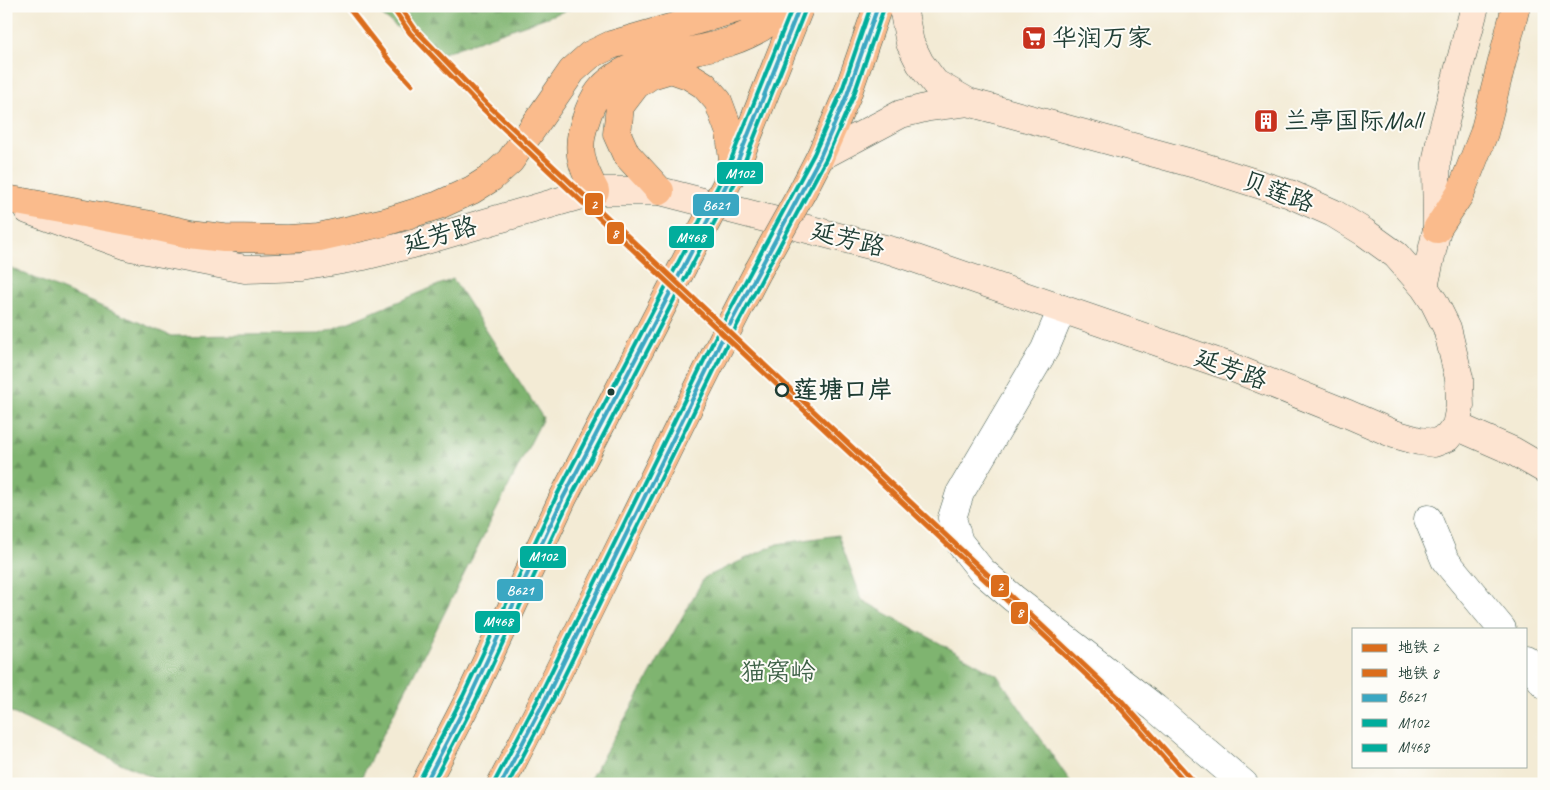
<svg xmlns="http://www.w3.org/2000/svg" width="1550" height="790" font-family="Caveat,'LXGW WenKai TC',sans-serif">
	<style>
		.forest { fill: url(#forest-firs); stroke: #4f7852 }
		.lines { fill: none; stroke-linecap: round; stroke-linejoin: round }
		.street-casing { stroke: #3f574c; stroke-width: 29 }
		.secondary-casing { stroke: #3f574c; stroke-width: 29 }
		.highway-casing { stroke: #3f574c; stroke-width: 29 }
		.street { stroke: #fff; stroke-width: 28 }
		.secondary { stroke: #fde4d1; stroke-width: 28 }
		.highway { stroke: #fabb8c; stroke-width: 28 }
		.highway-bridge-casing { stroke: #3f574c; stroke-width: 29; stroke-linecap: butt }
		.highway-bridge { stroke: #fabb8c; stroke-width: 28 }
		.bus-1-casing { stroke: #fdfcf7; stroke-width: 8 }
		.bus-2-casing { stroke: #fdfcf7; stroke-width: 8 }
		.bus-3-casing { stroke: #fdfcf7; stroke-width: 8 }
		.bus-1 { stroke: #3aa7c2; stroke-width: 4 }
		.bus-2 { stroke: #01ad9c; stroke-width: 4 }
		.bus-3 { stroke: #01ad9c; stroke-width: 4 }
		.metro-1-casing { stroke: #fdfcf7; stroke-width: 9 }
		.metro-2-casing { stroke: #fdfcf7; stroke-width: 9 }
		.metro-1 { stroke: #db6d1c; stroke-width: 5 }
		.metro-2 { stroke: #db6d1c; stroke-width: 5 }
		.stop-dot { fill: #fdfcf7; stroke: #1f3d34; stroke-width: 2.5 }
		.bus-dot { fill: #1f3d34; stroke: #fdfcf7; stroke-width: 2 }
		.labels { text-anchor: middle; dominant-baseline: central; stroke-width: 4; stroke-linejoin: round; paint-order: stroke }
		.poi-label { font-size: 25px; fill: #1f3d34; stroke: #fdfcf7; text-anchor: start }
		.street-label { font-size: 25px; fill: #1f3d34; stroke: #fdfcf7 }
		.stop-label { font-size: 25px; font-weight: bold; fill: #1f3d34; stroke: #fdfcf7; text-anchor: start }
		.park-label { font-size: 25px; fill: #3f6248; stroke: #fdfcf7 }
		.line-badge { stroke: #fdfcf7; stroke-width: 2 }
		.badge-label { font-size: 14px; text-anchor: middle; font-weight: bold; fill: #fff }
	</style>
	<defs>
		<pattern id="forest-firs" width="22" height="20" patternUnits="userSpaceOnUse" patternTransform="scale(1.25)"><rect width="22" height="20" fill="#7fb470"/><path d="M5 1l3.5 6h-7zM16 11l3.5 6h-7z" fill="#67945d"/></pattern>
	</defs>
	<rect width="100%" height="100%" fill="#fdfcf7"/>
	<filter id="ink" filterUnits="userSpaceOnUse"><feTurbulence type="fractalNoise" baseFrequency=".02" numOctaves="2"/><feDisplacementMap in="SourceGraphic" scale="10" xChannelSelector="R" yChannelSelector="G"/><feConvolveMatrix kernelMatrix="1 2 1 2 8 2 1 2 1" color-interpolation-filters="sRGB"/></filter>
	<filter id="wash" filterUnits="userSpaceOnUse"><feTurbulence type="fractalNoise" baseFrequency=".0096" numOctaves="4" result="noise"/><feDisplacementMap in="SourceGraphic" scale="20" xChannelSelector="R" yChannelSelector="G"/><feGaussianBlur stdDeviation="1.12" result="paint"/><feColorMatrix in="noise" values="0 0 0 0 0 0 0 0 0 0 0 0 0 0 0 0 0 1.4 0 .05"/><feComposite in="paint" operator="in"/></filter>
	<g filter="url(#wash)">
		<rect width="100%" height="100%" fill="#f3ebd5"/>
		<!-- forest -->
		<path class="forest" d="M 370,6 L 579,6 L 434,56 Z
			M 6,266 L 171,336 L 320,334 L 453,279 L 543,418 L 358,784 L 166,784 L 6,710 Z
			M 838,535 L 862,600 L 997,675 L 1072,784 L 587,784 L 641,691 L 704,578 L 777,544 Z"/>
	</g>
	<g filter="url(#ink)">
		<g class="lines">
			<defs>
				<path id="street" d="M 1062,309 L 1045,349 L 960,493 L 952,518 L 959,542 L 981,570 L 1013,598 L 1155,708 L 1244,784
					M 1428,519 L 1445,560 L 1502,629
					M 1526,659 L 1544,684"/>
				<path id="secondary" d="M 901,6 L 904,13 L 910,43 L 920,63 L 935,83 L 968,102
					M 28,210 L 131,247 L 245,269 L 302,267 L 364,256 L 409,245 L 595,191 L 660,191 L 893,251 L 1231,367 L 1348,414 L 1394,434 L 1419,441 L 1434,443 L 1447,438 L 1456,426 L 1460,406 L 1459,378 L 1447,328 L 1434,302 L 1424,287 L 1396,255 L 1364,232 L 1333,213 L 1290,194 L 1195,164 L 968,102 L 929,107 L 901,114 L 820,157
					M 1424,287 L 1437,229 L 1436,164 L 1441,137 L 1475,6
					M 1456,426 L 1513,451 L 1544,469"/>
				<path id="highway" d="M 735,168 L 800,6
					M 595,191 C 581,165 575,148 586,119 C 589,109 593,100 599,92 C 625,57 690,54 729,42 C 750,35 772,23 786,6
					M 660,191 L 626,154 L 617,134 L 620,106 L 636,85 L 651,75 L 671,69 L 688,75 L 704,85 L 718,101 L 730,133 L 734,170
					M 802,192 L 820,157 L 847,95 L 878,6
					M 6,199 L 145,224 L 190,234 L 224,238 L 288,239 L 319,237 L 385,222 L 439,205 L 472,190 L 491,178 L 510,161 L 572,71 L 590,55 L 611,45 L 632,39 L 746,6
					M 1437,229 L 1460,194 L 1484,133 L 1516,6
					M 425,784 L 469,699 L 563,498 L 693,247
					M 501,784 C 590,615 669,440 758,271"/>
			</defs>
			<!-- street casing -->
			<use href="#street" class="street-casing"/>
			<!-- secondary casing -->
			<use href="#secondary" class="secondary-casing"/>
			<!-- highway casing -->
			<use href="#highway" class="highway-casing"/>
			<!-- street -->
			<use href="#street" class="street"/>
			<!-- secondary -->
			<use href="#secondary" class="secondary"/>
			<!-- highway -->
			<use href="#highway" class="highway"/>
			<defs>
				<path id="highway-bridge" d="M 693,247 L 734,170
					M 758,271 L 802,192"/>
			</defs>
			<!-- highway-bridge casing -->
			<use href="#highway-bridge" class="highway-bridge-casing"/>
			<!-- highway-bridge -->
			<use href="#highway-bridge" class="highway-bridge"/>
			<defs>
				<path id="bus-1" d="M 425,784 L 469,699 L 563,498 L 734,170 L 800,6
					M 501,784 L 543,704 L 721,341 L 820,157 L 847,95 L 878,6"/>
				<path id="bus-2" d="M 432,784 L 475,702 L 569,501 L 740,173 L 806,8
					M 508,784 L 549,707 L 727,344 L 826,159 L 853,97 L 884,8"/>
				<path id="bus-3" d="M 419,781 L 463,696 L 557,495 L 728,167 L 793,6
					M 495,781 L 537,701 L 715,338 L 814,154 L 841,93 L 871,6"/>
			</defs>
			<!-- bus-1 casing -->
			<use href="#bus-1" class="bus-1-casing"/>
			<!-- bus-2 casing -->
			<use href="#bus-2" class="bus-2-casing"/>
			<!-- bus-3 casing -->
			<use href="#bus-3" class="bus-3-casing"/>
			<!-- bus-1 -->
			<use href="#bus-1" class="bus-1"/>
			<!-- bus-2 -->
			<use href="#bus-2" class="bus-2"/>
			<!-- bus-3 -->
			<use href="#bus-3" class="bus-3"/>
			<defs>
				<path id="metro-1" d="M 347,6 L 389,60 L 412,85
					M 399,6 L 415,29 L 487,104 L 1119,698 L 1196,784"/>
				<path id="metro-2" d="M 394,10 L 410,33 L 483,109 L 1115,702 L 1187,784"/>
			</defs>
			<!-- metro-1 casing -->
			<use href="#metro-1" class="metro-1-casing"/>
			<!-- metro-2 casing -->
			<use href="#metro-2" class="metro-2-casing"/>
			<!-- metro-1 -->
			<use href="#metro-1" class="metro-1"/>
			<!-- metro-2 -->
			<use href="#metro-2" class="metro-2"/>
		</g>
	</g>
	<!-- icons -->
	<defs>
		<symbol id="supermarket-square" viewBox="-11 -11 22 22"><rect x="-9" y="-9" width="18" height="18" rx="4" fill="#c8321e" stroke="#fdfcf7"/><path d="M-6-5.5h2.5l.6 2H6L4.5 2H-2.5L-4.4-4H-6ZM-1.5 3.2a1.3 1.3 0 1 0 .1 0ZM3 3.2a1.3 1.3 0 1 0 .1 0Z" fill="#fff"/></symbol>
		<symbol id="building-square" viewBox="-11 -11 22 22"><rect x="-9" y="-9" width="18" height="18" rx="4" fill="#c8321e" stroke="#fdfcf7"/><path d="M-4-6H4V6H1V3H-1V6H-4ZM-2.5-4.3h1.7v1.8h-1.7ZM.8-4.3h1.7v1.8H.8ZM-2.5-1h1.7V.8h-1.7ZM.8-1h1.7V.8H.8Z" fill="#fff"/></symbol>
	</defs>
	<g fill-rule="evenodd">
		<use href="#supermarket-square" x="1020" y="24" width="28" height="28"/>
		<use href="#building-square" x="1252" y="107" width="28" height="28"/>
	</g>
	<!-- markers -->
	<circle class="stop-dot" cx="782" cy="390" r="6"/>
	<circle class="bus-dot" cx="611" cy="392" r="4.5"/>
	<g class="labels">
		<!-- poi labels -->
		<g class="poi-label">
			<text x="1052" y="38">华润万家</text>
			<text x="1284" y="121">兰亭国际Mall</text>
		</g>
		<!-- street labels -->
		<g class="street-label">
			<text transform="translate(1278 192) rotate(20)">贝莲路</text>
			<text transform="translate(440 235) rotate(-16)">延芳路</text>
			<text transform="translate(848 239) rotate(14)">延芳路</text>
			<text transform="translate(1231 369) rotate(20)">延芳路</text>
		</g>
		<!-- stop labels -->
		<g class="stop-label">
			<text x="793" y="390">莲塘口岸</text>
		</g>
		<!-- park labels -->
		<g class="park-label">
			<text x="778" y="672">猫窝岭</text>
		</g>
	</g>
	<g class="line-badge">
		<rect x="716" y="161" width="48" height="24" rx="5" fill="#01ad9c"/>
		<rect x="584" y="192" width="20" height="24" rx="5" fill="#db6d1c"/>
		<rect x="692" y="193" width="48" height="24" rx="5" fill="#3aa7c2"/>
		<rect x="606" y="221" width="19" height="24" rx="5" fill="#db6d1c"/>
		<rect x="668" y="225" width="47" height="24" rx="5" fill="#01ad9c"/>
		<rect x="519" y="545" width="48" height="24" rx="5" fill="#01ad9c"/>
		<rect x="990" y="574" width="20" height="24" rx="5" fill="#db6d1c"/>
		<rect x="496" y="578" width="48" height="24" rx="5" fill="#3aa7c2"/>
		<rect x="1010" y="601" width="19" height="24" rx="5" fill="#db6d1c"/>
		<rect x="474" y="610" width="47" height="24" rx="5" fill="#01ad9c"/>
	</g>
	<g class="badge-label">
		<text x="740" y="178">M102</text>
		<text x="594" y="209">2</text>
		<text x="716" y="210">B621</text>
		<text x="615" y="238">8</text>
		<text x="691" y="242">M468</text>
		<text x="543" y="561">M102</text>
		<text x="1000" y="591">2</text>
		<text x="520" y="595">B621</text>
		<text x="1020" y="617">8</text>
		<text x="498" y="626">M468</text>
	</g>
	<!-- margin -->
	<rect width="1550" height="790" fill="none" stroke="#fdfcf7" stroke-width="25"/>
	<!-- legend -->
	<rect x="1352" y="628" width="175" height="140" fill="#fdfcf7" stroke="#a4b0a9"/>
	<rect x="1362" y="644" width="25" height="8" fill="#db6d1c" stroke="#a4b0a9"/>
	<text x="1398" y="652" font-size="15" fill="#1f3d34">地铁 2</text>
	<rect x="1362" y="669" width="25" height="8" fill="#db6d1c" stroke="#a4b0a9"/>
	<text x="1398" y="678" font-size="15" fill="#1f3d34">地铁 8</text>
	<rect x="1362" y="694" width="25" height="8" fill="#3aa7c2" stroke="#a4b0a9"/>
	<text x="1398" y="702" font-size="15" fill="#1f3d34">B621</text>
	<rect x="1362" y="719" width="25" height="8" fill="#01ad9c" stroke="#a4b0a9"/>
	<text x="1398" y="728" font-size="15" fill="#1f3d34">M102</text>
	<rect x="1362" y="744" width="25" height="8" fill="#01ad9c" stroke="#a4b0a9"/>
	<text x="1398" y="752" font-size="15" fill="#1f3d34">M468</text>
</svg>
